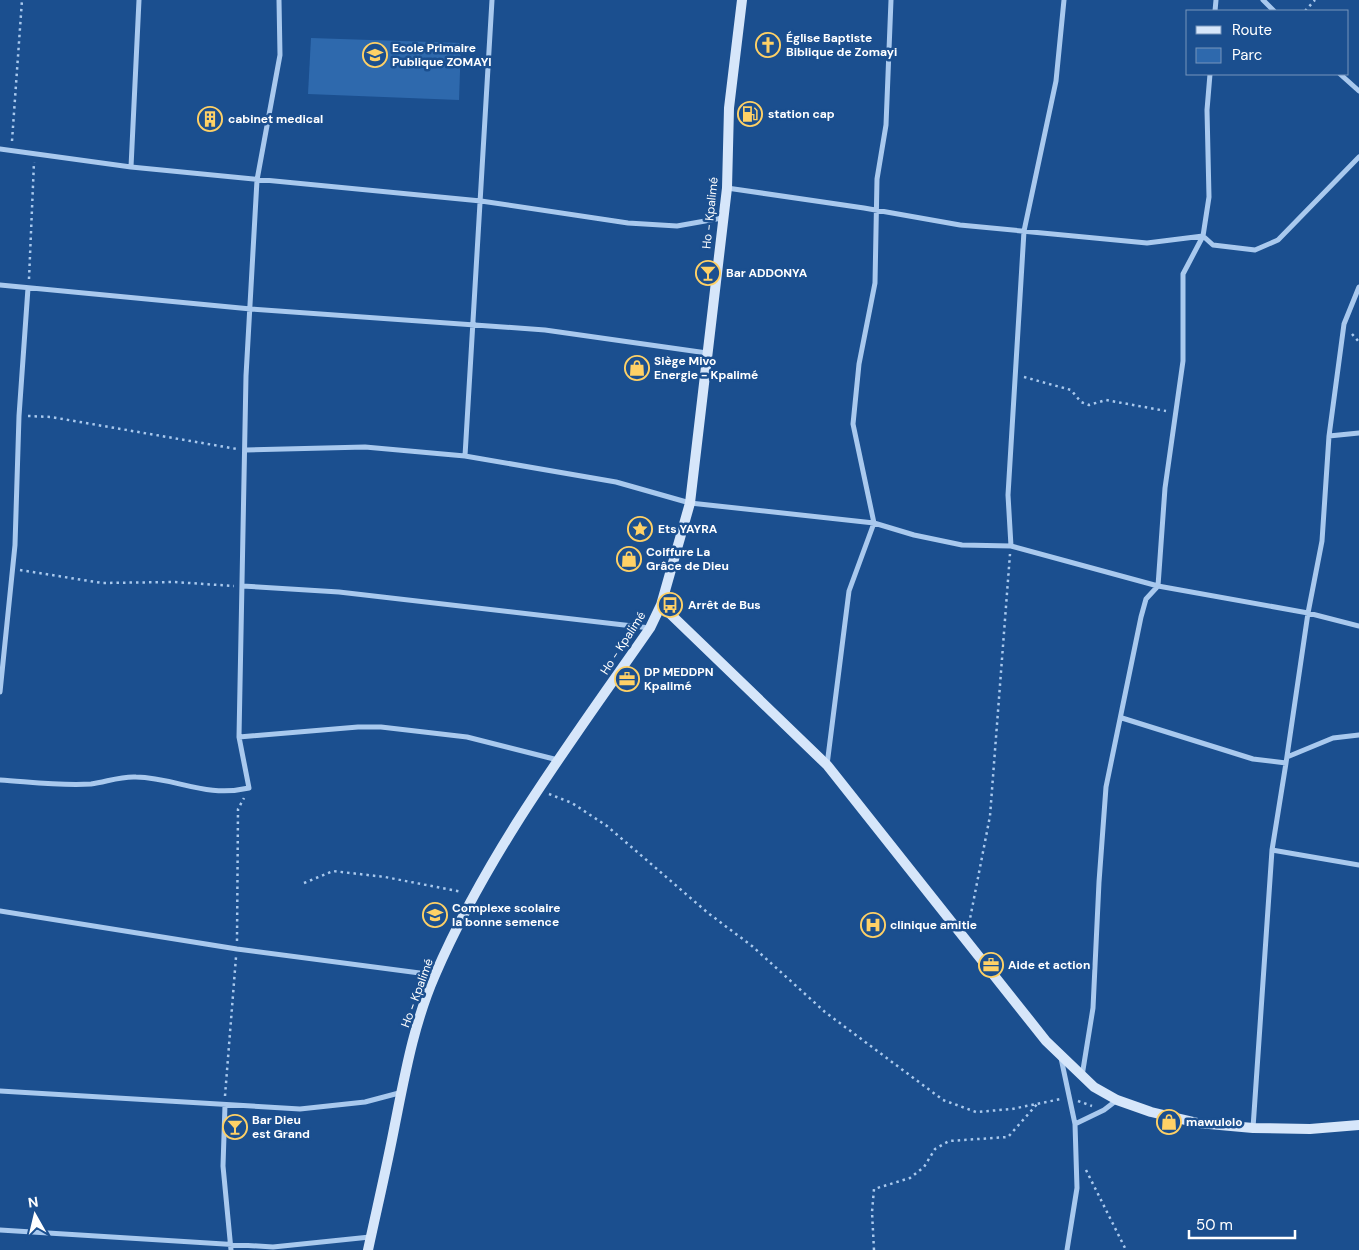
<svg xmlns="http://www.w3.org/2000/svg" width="1359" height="1250" font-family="'DM Sans',sans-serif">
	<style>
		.green { fill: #2e69ad }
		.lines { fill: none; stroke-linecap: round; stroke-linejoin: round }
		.path { stroke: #a9c9ee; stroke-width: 2.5; stroke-dasharray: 2.5 4; stroke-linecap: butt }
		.street { stroke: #a9c9ee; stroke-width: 5 }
		.secondary { stroke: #d6e6fa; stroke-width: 10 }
		.labels { text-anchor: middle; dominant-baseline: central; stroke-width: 5; stroke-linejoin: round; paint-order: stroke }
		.poi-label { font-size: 12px; font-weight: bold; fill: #fff; stroke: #1b4f8f; text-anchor: start }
		.street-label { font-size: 12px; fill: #fff; stroke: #1b4f8f }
	</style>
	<rect width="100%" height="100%" fill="#1b4f8f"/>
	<!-- green -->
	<path class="green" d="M 311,38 L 461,43 L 459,100 L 308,94 Z"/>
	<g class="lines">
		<!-- path -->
		<path class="path" d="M 1305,11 L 1315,0
			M 12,141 L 22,0
			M 29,279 L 34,162
			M 1352,334 L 1359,342
			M 1024,377 L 1071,390 L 1081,402 L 1089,405 L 1106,400 L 1166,411
			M 28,416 L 51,417 L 237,449
			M 20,570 L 102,583 L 174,582 L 234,586
			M 549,794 L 572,803 L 607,826 L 708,913 L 752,946 L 825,1012 L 943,1100 L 976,1112 L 1012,1109 L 1061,1099
			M 304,883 L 333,871 L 385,877 L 462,892
			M 969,924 L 990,816 L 1010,554
			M 237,941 L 238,809 L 244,798
			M 225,1096 L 236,957
			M 1078,1101 L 1092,1106
			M 1086,1170 L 1126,1250
			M 874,1250 L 872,1212 L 874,1189 L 910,1178 L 924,1167 L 935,1149 L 949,1141 L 1008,1137 L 1038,1103"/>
		<!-- street -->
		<path class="street" d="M 1263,0 L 1274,11
			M 1215,11 L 1216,0
			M 1340,74 L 1359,91
			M 0,149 L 131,167 L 481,201 L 628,223 L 677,226 L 722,218
			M 131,167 L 139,0
			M 727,188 L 864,208 L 960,225 L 1147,243 L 1203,236 L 1213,245 L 1255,250 L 1278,240 L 1359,157
			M 0,285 L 251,309 L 545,330 L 707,353
			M 1329,436 L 1359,433
			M 246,450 L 365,447 L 465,456 L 616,482 L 690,503 L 874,523 L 914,535 L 962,545 L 1011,546 L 1158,586 L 1308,613 L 1359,626
			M 465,456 L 492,0
			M 1011,546 L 1008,495 L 1024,231 L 1056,81 L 1064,0
			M 242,586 L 339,592 L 650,628
			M 0,692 L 15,545 L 19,416 L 28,288
			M 1122,718 L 1253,759 L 1286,763 L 1308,613 L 1322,541 L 1329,436 L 1344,324 L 1359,287
			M 239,737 L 358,727 L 381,727 L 467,737 L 558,760
			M 1287,757 L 1333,738 L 1359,735
			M 827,765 L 849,591 L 874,523 L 853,424 L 859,364 L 875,283 L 877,179 L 886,125 L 891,0
			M 0,780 C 31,782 60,786 91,784 C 106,782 121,776 136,777 C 177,778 205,798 249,788 L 239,737 L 246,376 L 257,180 L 280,55 L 279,0
			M 1272,850 L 1359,865
			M 0,911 L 237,949 L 435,975
			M 1061,1058 L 1075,1124
			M 1082,1076 L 1093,1008 L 1099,882 L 1106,787 L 1141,617 L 1146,599 L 1158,586 L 1165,488 L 1183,361 L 1183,274 L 1203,236 L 1209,197 L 1207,110 L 1210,74
			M 0,1091 L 300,1109 L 365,1102 L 399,1093
			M 225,1105 L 223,1166 L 231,1250
			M 1253,1128 L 1272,850 L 1286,763
			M 0,1230 L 273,1247 L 370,1237
			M 1067,1250 L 1077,1188 L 1075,1124 L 1104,1110 L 1117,1100"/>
		<!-- secondary -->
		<path class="secondary" d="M 661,605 L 827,765 L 1046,1041 L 1094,1087 L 1117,1100 L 1151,1112 L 1198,1123 L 1253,1128 L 1310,1129 L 1359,1125
			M 368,1250 C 377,1208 387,1166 395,1124 C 405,1074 414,1023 435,975 C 489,850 573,739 650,628 L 661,605 L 690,503 L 727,188 L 729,108 L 742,0"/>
	</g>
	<!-- icons -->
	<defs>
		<symbol id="church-ring" viewBox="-11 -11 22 22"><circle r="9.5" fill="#1b4f8f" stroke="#ffd166" stroke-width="1.5"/><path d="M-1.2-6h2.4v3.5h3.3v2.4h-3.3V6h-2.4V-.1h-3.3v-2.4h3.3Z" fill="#ffd166"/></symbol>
		<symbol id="school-ring" viewBox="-11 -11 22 22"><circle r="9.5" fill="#1b4f8f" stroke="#ffd166" stroke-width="1.5"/><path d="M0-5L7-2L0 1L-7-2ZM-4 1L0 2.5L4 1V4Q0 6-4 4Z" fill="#ffd166"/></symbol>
		<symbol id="fuel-ring" viewBox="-11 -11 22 22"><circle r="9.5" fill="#1b4f8f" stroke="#ffd166" stroke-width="1.5"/><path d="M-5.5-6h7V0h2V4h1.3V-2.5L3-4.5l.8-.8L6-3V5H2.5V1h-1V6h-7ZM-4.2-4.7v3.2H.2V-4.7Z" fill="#ffd166"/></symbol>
		<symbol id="building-ring" viewBox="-11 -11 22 22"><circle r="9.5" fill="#1b4f8f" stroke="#ffd166" stroke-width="1.5"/><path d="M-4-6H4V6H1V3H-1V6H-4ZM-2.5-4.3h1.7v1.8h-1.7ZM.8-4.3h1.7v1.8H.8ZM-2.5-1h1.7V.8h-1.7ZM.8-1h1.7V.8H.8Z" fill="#ffd166"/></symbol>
		<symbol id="bar-ring" viewBox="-11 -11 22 22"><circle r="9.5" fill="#1b4f8f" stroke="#ffd166" stroke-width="1.5"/><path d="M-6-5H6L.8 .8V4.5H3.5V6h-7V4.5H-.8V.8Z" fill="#ffd166"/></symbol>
		<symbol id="shop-ring" viewBox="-11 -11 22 22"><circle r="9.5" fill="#1b4f8f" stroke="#ffd166" stroke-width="1.5"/><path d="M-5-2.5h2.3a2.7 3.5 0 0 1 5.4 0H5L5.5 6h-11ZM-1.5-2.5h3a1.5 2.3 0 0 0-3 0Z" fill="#ffd166"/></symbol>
		<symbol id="sight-ring" viewBox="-11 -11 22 22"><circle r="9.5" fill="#1b4f8f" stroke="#ffd166" stroke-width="1.5"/><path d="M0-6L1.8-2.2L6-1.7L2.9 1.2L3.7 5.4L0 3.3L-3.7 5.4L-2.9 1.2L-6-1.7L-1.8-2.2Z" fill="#ffd166"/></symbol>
		<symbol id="bus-ring" viewBox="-11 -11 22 22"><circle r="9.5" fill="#1b4f8f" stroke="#ffd166" stroke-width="1.5"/><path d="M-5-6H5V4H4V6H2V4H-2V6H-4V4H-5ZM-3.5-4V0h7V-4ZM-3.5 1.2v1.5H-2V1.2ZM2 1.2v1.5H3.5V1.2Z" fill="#ffd166"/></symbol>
		<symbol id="office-ring" viewBox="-11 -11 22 22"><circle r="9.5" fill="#1b4f8f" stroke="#ffd166" stroke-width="1.5"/><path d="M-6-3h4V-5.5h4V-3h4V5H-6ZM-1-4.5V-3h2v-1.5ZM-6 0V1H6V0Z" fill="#ffd166"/></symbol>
		<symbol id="hospital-ring" viewBox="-11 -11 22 22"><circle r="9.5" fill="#1b4f8f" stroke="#ffd166" stroke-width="1.5"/><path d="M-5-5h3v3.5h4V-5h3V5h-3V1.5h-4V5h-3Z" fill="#ffd166"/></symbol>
	</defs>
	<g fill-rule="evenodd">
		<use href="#church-ring" x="754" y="31" width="28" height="28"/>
		<use href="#school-ring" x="361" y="41" width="28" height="28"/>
		<use href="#fuel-ring" x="736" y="100" width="28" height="28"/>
		<use href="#building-ring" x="196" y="105" width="28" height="28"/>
		<use href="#bar-ring" x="694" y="259" width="28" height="28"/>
		<use href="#shop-ring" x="623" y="354" width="28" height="28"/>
		<use href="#sight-ring" x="626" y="515" width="28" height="28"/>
		<use href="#shop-ring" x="615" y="545" width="28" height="28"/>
		<use href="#bus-ring" x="656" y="591" width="28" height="28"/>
		<use href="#office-ring" x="613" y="665" width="28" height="28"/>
		<use href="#school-ring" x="421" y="901" width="28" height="28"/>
		<use href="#hospital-ring" x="859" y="911" width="28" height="28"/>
		<use href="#office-ring" x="977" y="951" width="28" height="28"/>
		<use href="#shop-ring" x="1155" y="1108" width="28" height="28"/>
		<use href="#bar-ring" x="221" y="1113" width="28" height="28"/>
	</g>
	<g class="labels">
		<!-- poi labels -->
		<g class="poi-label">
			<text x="786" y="38">Église Baptiste<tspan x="786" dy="14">Biblique de Zomayi</tspan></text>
			<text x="392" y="48">Ecole Primaire<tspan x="392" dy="14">Publique ZOMAYI</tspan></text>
			<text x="768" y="114">station cap</text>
			<text x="228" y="119">cabinet medical</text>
			<text x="726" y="273">Bar ADDONYA</text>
			<text x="654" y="361">Siège Mivo<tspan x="654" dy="14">Energie - Kpalimé</tspan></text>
			<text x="658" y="529">Ets YAYRA</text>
			<text x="646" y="552">Coiffure La<tspan x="646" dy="14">Grâce de Dieu</tspan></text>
			<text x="688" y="605">Arrêt de Bus</text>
			<text x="644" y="672">DP MEDDPN<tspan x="644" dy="14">Kpalimé</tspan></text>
			<text x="452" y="908">Complexe scolaire<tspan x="452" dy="14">la bonne semence</tspan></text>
			<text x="890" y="925">clinique amitie</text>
			<text x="1008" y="965">Aide et action</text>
			<text x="252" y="1120">Bar Dieu<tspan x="252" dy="14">est Grand</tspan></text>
			<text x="1186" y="1122">mawulolo</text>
		</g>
		<!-- street labels -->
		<g class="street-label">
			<text transform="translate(710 213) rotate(-84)">Ho - Kpalimé</text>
			<text transform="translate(623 643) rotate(-57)">Ho - Kpalimé</text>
			<text transform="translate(417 993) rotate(-70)">Ho - Kpalimé</text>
		</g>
	</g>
	<!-- legend -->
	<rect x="1186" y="10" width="162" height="65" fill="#1b4f8f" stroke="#7695bc"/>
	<rect x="1196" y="26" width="25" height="8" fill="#d6e6fa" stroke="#7695bc"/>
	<text x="1232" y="35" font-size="15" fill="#ffffff">Route</text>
	<rect x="1196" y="48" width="25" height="15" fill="#2e69ad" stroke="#7695bc"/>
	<text x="1232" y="60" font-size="15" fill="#ffffff">Parc</text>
	<!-- north arrow -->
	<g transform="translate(35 1215) rotate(352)" stroke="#1b4f8f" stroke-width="4" paint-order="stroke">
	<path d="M0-4L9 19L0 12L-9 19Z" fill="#ffffff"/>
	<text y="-8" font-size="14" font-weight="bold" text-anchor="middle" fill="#ffffff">N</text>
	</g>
	<!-- scale -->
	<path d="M1189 1230v8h106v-8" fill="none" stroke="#ffffff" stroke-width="2.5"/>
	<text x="1196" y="1230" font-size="15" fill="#ffffff" stroke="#1b4f8f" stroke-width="4" paint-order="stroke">50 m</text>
</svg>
